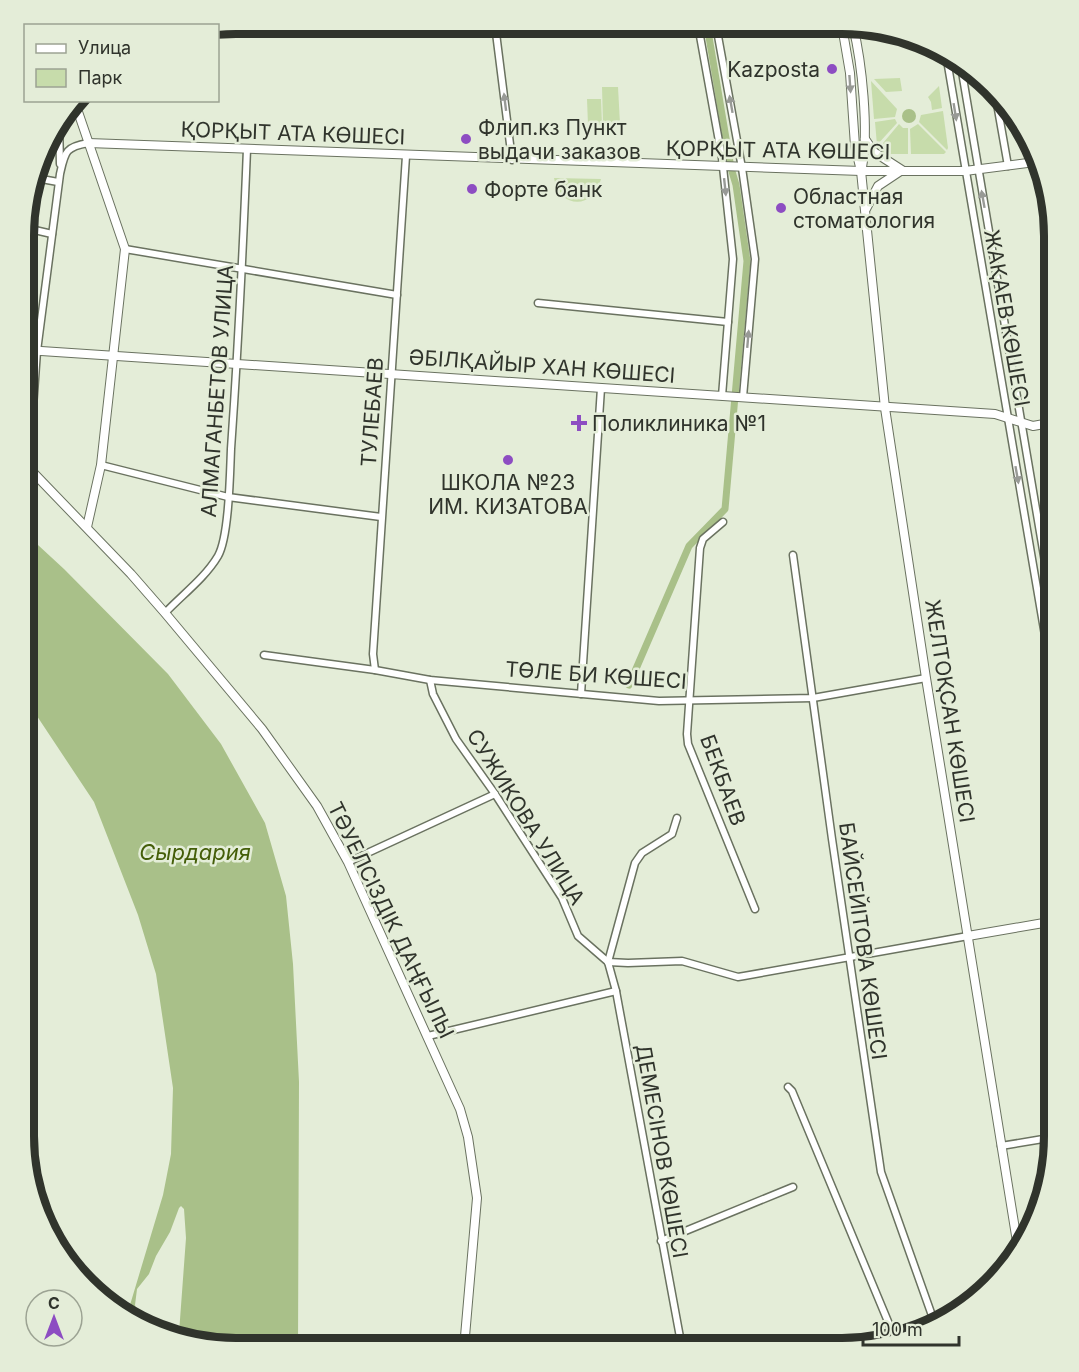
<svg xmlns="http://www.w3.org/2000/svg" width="1079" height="1372" viewBox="0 0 1079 1372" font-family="Inter,sans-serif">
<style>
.green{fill:#c7dcab}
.water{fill:#a9c089}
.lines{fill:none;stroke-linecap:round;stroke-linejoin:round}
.canal{stroke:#a9c089;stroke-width:7}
.minor-casing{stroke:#6a7260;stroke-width:9}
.tertiary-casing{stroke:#6a7260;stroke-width:10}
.minor{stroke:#fff;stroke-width:6}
.tertiary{stroke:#fff;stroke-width:8}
.oneway{fill:#989a96}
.poi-dot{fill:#8d4dc2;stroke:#e4edd8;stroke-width:2}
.labels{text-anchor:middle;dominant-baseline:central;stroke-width:5;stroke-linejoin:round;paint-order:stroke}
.poi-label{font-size:21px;fill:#30342c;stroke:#e4edd8;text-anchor:start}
.street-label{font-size:21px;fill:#30342c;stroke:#e4edd8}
.water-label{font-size:22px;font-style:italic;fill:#445e09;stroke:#e4edd8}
.rim{fill:none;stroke:#30342c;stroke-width:8}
</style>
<rect width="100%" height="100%" fill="#e4edd8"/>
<g class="green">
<polygon points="900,78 902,91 886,92 874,79"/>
<polygon points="871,81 897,109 895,117 874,119"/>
<polygon points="939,86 942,108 932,110 931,102 928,97"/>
<polygon points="618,87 620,124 603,124 602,87"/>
<polygon points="587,99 601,99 602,125 588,125"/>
<polygon points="943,111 948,148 947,150 919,122 921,115"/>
<polygon points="895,119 897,123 877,145 875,122"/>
<polygon points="899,124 903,128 908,128 908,154 885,154 878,149"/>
<polygon points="918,124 946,152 944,154 911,154 910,129"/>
<path d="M 554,178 L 601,179 C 594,210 559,209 554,178 Z"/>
</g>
<g class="water">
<circle cx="909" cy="116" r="7"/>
<polygon points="25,533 64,569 168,674 221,744 265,823 286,896 293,964 299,1082 298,1348 222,1348 179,1333 186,1238 184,1209 181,1206 179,1208 170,1232 156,1256 149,1274 137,1289 135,1305 139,1319 127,1315 163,1195 171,1154 173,1088 156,974 138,915 94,802 25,698"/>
</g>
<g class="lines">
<polyline class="canal" points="629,685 689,546 725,509 747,261 736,185 731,168 707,25"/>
<defs>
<g id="minor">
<polyline points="495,25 512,160"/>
<polyline points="698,25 722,158 733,259 722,396"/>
<polyline points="716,25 742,168 755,259 743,397"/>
<polyline points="946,54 1055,694"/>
<polyline points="960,60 1055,621"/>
<polyline points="996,98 1008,166"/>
<polyline points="59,123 60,164"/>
<polyline points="36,178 58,182"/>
<polyline points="26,228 52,234"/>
<polyline points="125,249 397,295"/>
<polyline points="538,303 728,322"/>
<path d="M 25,450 L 31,435 L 37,351 L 60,174 C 65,152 65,147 88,143"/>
<polyline points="101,465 228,497 381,517"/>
<polyline points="723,522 703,539 700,548 687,734 688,744 755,909"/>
<polyline points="793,555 832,839 881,1172 935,1324"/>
<path d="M 165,613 C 182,595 205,578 218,556 C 229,537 230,473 231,449 C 238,349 243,249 247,149"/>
<polyline points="264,655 375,670 430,680 659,701 813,698 926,678"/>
<polyline points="375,670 373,654 406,156"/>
<polyline points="430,680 433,694 456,739 495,794 562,898 578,936 608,962"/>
<polyline points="581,694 601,388"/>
<polyline points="348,862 495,794"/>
<polyline points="608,962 616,991 682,1348"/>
<polyline points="608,962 628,963 682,961 738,977 744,976 968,936"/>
<polyline points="608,962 635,863 642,853 672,834 677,818"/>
<polyline points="428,1036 616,991"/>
<polyline points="788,1087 792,1091 894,1336"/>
<polyline points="1001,1146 1055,1137"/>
<polyline points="661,1241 793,1187"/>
</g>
<g id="tertiary">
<polyline points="842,26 850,73 855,146 861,171 885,408 926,678 1019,1254"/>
<path d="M 853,26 C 862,63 869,130 862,167"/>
<polyline points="75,103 125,249 101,465 87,527"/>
<polyline points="865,139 874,152 902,170 878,186 866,209"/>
<polyline points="88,143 861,171 965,171 1035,162"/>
<polyline points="26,350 995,414 1033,426 1055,422"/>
<polyline points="25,464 131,574 165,613 262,729 317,806 348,862 460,1109 468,1137 477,1198 464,1348"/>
<polyline points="1049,659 1055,658"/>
<polyline points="968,936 1055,921"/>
</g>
</defs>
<use href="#minor" class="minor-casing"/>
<use href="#tertiary" class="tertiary-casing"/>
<use href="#minor" class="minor"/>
<use href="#tertiary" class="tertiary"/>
</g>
<defs><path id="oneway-solid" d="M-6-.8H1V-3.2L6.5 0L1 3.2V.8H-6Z" transform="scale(1.5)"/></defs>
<g class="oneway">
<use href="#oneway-solid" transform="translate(850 84) rotate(86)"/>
<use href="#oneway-solid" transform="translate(505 102) rotate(-97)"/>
<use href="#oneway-solid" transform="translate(731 104) rotate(-100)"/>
<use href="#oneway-solid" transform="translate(955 112) rotate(81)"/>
<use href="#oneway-solid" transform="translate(725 187) rotate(84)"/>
<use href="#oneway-solid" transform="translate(983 199) rotate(-100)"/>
<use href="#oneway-solid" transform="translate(748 339) rotate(-85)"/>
<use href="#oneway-solid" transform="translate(1017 475) rotate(80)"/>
</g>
<g class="poi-dot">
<circle cx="832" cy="69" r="6"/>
<circle cx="466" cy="139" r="6"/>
<circle cx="472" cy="189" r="6"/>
<circle cx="781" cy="208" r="6"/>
<path d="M576 414h6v6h6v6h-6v6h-6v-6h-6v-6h6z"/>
<circle cx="508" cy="460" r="6"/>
</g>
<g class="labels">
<g class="poi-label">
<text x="820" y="69" text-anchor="end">Kazposta</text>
<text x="478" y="127">Флип.кз Пункт<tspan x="478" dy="24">выдачи заказов</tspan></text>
<text x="484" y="189">Форте банк</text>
<text x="793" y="196">Областная<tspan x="793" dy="24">стоматология</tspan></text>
<text x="592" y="423">Поликлиника №1</text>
<text x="508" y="482" text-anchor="middle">ШКОЛА №23<tspan x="508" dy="24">ИМ. КИЗАТОВА</tspan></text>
</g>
<g class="street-label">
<text transform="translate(293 133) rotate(2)">ҚОРҚЫТ АТА КӨШЕСІ</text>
<text transform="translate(778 150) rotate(1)">ҚОРҚЫТ АТА КӨШЕСІ</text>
<text transform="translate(1007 318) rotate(80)">ЖАҚАЕВ КӨШЕСІ</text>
<text transform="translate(542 366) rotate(4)">ӘБІЛҚАЙЫР ХАН КӨШЕСІ</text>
<text transform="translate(217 391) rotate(-86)">АЛМАГАНБЕТОВ УЛИЦА</text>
<text transform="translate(372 412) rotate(-86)">ТУЛЕБАЕВ</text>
<text transform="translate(596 675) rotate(4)">ТӨЛЕ БИ КӨШЕСІ</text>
<text transform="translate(950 711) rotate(81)">ЖЕЛТОҚСАН КӨШЕСІ</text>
<text transform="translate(723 780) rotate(70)">БЕКБАЕВ</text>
<text transform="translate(526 817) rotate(58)">СУЖИКОВА УЛИЦА</text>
<text transform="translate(391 920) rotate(64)">ТӘУЕЛСІЗДІК ДАҢҒЫЛЫ</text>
<text transform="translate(863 941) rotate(82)">БАЙСЕЙІТОВА КӨШЕСІ</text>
<text transform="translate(662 1151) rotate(80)">ДЕМЕСІНОВ КӨШЕСІ</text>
</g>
<g class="water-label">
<text x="195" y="852">Сырдария</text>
</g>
</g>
<path d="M0 0H1079V1372H0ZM236 34H842A202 202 0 0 1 1044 236V1136A202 202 0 0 1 842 1338H236A202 202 0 0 1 34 1136V236A202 202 0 0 1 236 34Z" fill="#e4edd8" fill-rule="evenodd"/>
<path class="rim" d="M236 34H842A202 202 0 0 1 1044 236V1136A202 202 0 0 1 842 1338H236A202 202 0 0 1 34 1136V236A202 202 0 0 1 236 34Z"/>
<rect x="24" y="24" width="195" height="78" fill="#e4edd8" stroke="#9ca393" stroke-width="1.5"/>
<rect x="36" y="44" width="30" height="9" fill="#ffffff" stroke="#9ca393" stroke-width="1.5"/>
<text x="78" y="54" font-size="18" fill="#30342c">Улица</text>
<rect x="36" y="69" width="30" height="18" fill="#c7dcab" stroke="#9ca393" stroke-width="1.5"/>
<text x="78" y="84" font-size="18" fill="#30342c">Парк</text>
<g transform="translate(54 1318)"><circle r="28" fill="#e4edd8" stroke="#9ca393" stroke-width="1.5"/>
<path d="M0-4.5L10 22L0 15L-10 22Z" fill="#8d4dc2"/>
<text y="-9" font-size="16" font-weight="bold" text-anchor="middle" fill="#30342c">С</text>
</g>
<path d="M863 1336v9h96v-9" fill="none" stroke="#30342c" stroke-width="3"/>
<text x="872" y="1336" font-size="18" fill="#30342c" stroke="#e4edd8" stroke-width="4.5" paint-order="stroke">100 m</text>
</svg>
